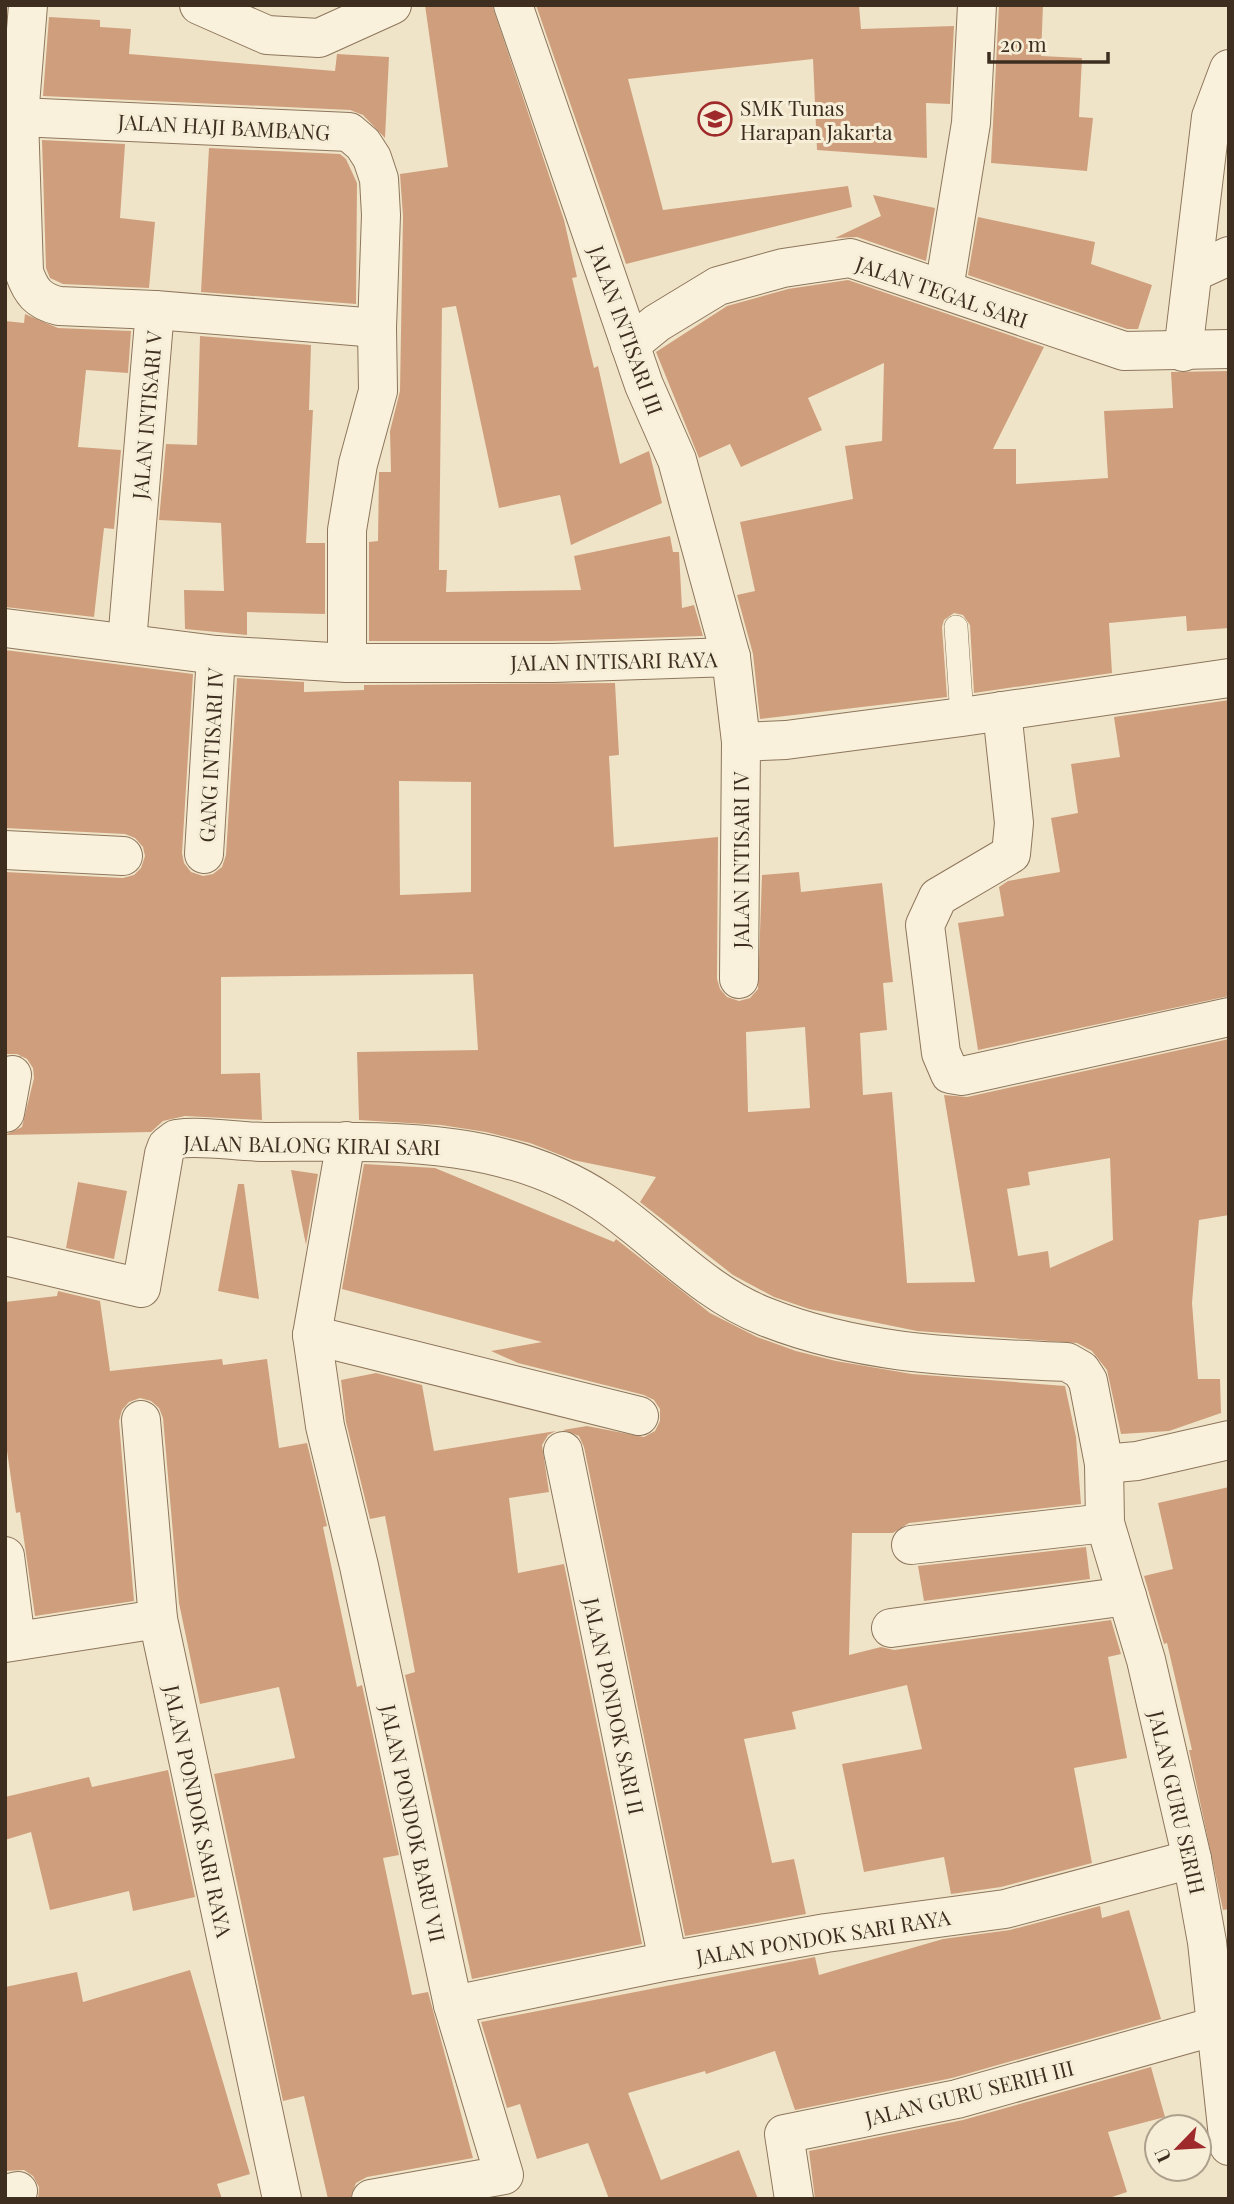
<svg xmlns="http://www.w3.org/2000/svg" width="1234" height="2204" viewBox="0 0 1234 2204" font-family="'Playfair Display',serif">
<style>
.building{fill:#cf9f7d;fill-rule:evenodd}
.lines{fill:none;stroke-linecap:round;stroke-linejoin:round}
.lane-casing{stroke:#8d765c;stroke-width:24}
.street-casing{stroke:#8d765c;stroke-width:40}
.lane{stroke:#faf1dc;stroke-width:23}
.street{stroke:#faf1dc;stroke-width:38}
.labels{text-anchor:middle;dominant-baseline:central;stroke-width:6;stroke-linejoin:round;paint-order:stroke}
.poi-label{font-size:21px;fill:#3d2e20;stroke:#f7eed8;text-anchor:start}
.street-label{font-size:21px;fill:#3d2e20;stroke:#f7eed8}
</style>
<rect width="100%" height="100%" fill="#f0e4c8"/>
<g class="building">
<polygon points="425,5 492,5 564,220 577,277 572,278 594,368 598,366 620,464 649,451 662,503 571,545 560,495 499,508 456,306 442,308 439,570 447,570 446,592 581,590 574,556 670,536 673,552 679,552 682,608 694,605 703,636 553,641 369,641 369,542 378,541 379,472 391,472 390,431 400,391 403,216 400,174 448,167"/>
<polygon points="536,5 859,5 861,29 954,26 950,104 926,103 927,158 817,150 813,59 628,79 663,210 848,186 852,207 626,264"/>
<polygon points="999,5 1043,5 1041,56 1082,58 1079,117 1093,118 1087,171 991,163"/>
<polygon points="49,17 100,20 100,27 131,29 129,54 335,71 337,54 389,57 385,138 363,115 350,110 43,96"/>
<polygon points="42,140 125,144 120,218 155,222 149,288 63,284 50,278 46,268"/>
<polygon points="209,148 340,154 346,159 357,183 356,304 201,292"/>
<polygon points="873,195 935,208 926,261 857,237 835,238 881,216"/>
<polygon points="978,217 1095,242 1091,264 1152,285 1138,329 1127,329 968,275"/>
<polygon points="848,280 1044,347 993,449 1016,449 1016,484 1108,478 1104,411 1173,408 1171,372 1229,371 1229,628 1187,631 1186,616 1109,623 1112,673 974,693 970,625 963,615 954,613 944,620 942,627 947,697 760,719 753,654 737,595 755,591 740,522 853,499 845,446 882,441 884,363 808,398 822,430 741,467 730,444 699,458 656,352 727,306 788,289"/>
<polygon points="25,314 58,328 131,331 128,373 86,370 78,447 121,450 115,518 114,529 104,528 94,617 5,607 5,321 24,323"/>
<polygon points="200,336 311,345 309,410 313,410 306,543 325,543 325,614 247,612 247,635 185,629 184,590 224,591 221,523 159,520 166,444 197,445"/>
<path d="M 5,650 L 193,674 L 182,853 L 184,863 L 191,872 L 203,876 L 213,874 L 222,867 L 226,855 L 237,678 L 304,682 L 304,692 L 364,690 L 364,685 L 615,683 L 619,755 L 609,756 L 614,847 L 718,837 L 717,979 L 720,989 L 727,997 L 739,1001 L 750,998 L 758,989 L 762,875 L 799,872 L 801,892 L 882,883 L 893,982 L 883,983 L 887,1030 L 860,1033 L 863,1095 L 892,1092 L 907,1283 L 975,1282 L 944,1095 L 967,1097 L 1229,1039 L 1229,1215 L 1199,1220 L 1192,1303 L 1198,1379 L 1220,1379 L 1221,1413 L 1169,1431 L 1121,1434 L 1107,1370 L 1092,1351 L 1077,1343 L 917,1331 L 809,1309 L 774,1297 L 733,1275 L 640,1202 L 656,1177 L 573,1160 L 530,1143 L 486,1132 L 441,1125 L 359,1120 L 357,1052 L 478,1050 L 473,974 L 221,977 L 221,1074 L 260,1073 L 262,1120 L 185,1116 L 163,1121 L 151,1132 L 5,1135 L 22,1127 L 34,1078 L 33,1068 L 27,1059 L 17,1054 L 5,1054 L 5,872 L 123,878 L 134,875 L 141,868 L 145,856 L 143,847 L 135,838 L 125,834 L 5,828 ZM 399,781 L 471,782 L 471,892 L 400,895 ZM 805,1027 L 810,1108 L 748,1112 L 746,1032 ZM 1110,1158 L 1113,1240 L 1050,1268 L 1048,1251 L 1018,1256 L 1007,1189 L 1030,1185 L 1028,1172 Z"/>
<polygon points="1229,700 1229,996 978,1050 958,923 1004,916 999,887 1008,881 1060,872 1051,818 1078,813 1071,764 1120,757 1114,717"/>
<polygon points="364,1164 435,1168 614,1242 616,1239 710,1313 757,1337 796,1351 836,1361 912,1374 1065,1386 1076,1437 1081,1504 909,1523 893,1533 852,1533 849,1655 881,1647 894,1650 1111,1620 1121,1654 1108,1657 1127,1758 1074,1768 1092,1863 1001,1887 951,1894 944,1857 864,1872 842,1764 922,1749 907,1685 792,1712 796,1729 744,1739 772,1863 794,1859 806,1914 685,1936 584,1447 579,1436 563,1430 587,1426 644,1437 655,1431 660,1421 660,1409 654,1400 644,1395 518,1363 491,1351 542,1342 342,1289"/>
<polygon points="291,1170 318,1174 306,1245"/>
<polygon points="78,1182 127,1191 114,1259 66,1248"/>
<polygon points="238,1184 244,1184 259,1299 218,1291"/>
<polygon points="58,1291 100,1301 110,1371 222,1359 223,1365 267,1359 279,1448 307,1443 327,1526 323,1527 357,1687 362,1685 399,1855 383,1858 412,1995 428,1992 473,2158 367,2177 356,2183 350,2199 328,2199 304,2096 283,2101 214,1774 295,1758 279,1687 200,1704 179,1603 163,1418 159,1408 151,1401 140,1398 129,1402 122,1410 119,1421 134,1601 35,1616 20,1512 16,1513 5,1437 5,1302 57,1296"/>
<polygon points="376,1373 422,1385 434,1451 556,1431 548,1435 542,1445 549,1492 509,1498 518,1573 564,1564 642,1944 472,1979 405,1675 415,1672 385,1516 370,1519 346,1422 341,1380"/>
<polygon points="1229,1487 1229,1909 1223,1910 1189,1750 1192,1750 1167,1643 1164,1644 1144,1576 1173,1569 1158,1503"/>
<polygon points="1086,1547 1090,1579 924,1601 918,1566"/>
<polygon points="168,1770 195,1897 133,1911 129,1891 50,1910 31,1832 5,1840 5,1797 89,1777 92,1787"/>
<polygon points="1100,1906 1102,1918 1129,1910 1161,2019 952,2078 795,2110 775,2051 706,2074 705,2071 628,2093 661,2180 739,2150 758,2199 609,2199 588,2143 537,2159 520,2104 507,2108 481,2022 815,1957 819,1975 943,1939 1010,1930"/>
<polygon points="190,1970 250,2174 217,2184 222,2199 38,2199 39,2187 33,2176 24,2170 5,2171 5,1987 77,1972 83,2002"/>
<polygon points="1151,2067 1165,2117 1108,2132 1127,2192 1106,2199 815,2199 809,2151 963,2120"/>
</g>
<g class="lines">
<defs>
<polyline id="lane" points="956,627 962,717"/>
<g id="street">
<path d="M 28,5 L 19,117 L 24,272 C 31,292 38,301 59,306 L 155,310 L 127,642"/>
<polyline points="199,5 267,35 319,38 392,5"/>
<polyline points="513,5 644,385 677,460 731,657"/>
<polyline points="19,117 349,132 363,144 372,158 379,179 381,215 377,328 378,391 358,464 347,530 347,663"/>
<polyline points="1194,272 1229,256"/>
<polyline points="944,289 971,123 977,5"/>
<polyline points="155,310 377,328"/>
<polyline points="630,345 657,323 718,286 783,268 850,258 1124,351 1229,349"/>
<polyline points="1183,352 1211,117 1229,69"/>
<polyline points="5,628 216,655 347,663 553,663 731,657 741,742 786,740 962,717 1229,678"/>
<polyline points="1002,711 1014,823 1011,854 938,897 925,925 941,1053 950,1074 962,1076 1229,1017"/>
<polyline points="5,850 123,856"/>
<polyline points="204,854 216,655"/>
<polyline points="739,979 741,742"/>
<polyline points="5,1113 12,1075"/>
<polyline points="346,1141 312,1335 325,1426 359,1566 453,2005 504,2175 371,2199"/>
<path d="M 5,1256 L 141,1288 L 164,1154 L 167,1146 L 176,1139 C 204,1135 237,1142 266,1142 C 381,1142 502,1134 603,1202 C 659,1240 702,1292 766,1317 C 864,1356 964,1357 1067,1362 L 1081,1370 L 1088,1381 L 1104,1464 L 1105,1523 L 1146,1660 L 1192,1859 L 1207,1942 L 1229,2146"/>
<polyline points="312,1335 639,1416"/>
<polyline points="141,1420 158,1619 282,2199"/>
<polyline points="563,1451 668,1961"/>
<polyline points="1104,1464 1137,1461 1229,1440"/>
<polyline points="911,1545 1105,1523"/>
<polyline points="5,1556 16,1641"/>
<polyline points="891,1628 1127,1596"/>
<polyline points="5,1643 158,1619"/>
<polyline points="453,2005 668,1961 826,1933 1005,1909 1192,1859"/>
<polyline points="5,2194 18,2191"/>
<polyline points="794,2199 784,2134 957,2099 1216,2026"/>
</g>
</defs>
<use href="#lane" class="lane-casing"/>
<use href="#street" class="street-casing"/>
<use href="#lane" class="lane"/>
<use href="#street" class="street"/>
</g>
<defs>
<symbol id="school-ring" viewBox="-11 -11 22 22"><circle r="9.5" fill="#f7eed8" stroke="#9e2a2b" stroke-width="1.5"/><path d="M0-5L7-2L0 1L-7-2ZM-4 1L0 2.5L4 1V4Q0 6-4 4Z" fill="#9e2a2b"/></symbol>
</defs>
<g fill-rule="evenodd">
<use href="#school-ring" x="696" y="100" width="38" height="38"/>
</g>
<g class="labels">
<g class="poi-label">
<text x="740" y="107">SMK Tunas<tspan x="740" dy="24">Harapan Jakarta</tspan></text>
</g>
<g class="street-label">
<text transform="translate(224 126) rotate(3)">JALAN HAJI BAMBANG</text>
<text transform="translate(942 291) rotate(19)">JALAN TEGAL SARI</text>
<text transform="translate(627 330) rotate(70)">JALAN INTISARI III</text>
<text transform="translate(146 415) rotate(-85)">JALAN INTISARI V</text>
<text transform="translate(614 660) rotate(-1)">JALAN INTISARI RAYA</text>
<text transform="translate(210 755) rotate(-87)">GANG INTISARI IV</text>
<text transform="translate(740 860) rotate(-90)">JALAN INTISARI IV</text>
<text transform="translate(312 1144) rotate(1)">JALAN BALONG KIRAI SARI</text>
<text transform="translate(615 1706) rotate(78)">JALAN PONDOK SARI II</text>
<text transform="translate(1178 1802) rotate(77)">JALAN GURU SERIH</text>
<text transform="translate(199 1811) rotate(78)">JALAN PONDOK SARI RAYA</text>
<text transform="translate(414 1823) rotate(78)">JALAN PONDOK BARU VII</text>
<text transform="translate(823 1936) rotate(-9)">JALAN PONDOK SARI RAYA</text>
<text transform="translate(969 2092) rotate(-14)">JALAN GURU SERIH III</text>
</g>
</g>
<rect width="1234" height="2204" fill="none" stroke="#3d2e20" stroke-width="14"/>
<g transform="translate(1178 2148) rotate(245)"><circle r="33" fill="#f7eed8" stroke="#ada18e" stroke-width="2"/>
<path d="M0-5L12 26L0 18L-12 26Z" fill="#9e2a2b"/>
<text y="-10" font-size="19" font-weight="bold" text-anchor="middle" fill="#3d2e20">U</text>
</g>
<path d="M989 52v10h119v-10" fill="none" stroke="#3d2e20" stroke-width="3.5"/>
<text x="1000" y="52" font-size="21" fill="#3d2e20" stroke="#f7eed8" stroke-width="5" paint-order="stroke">20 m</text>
</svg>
